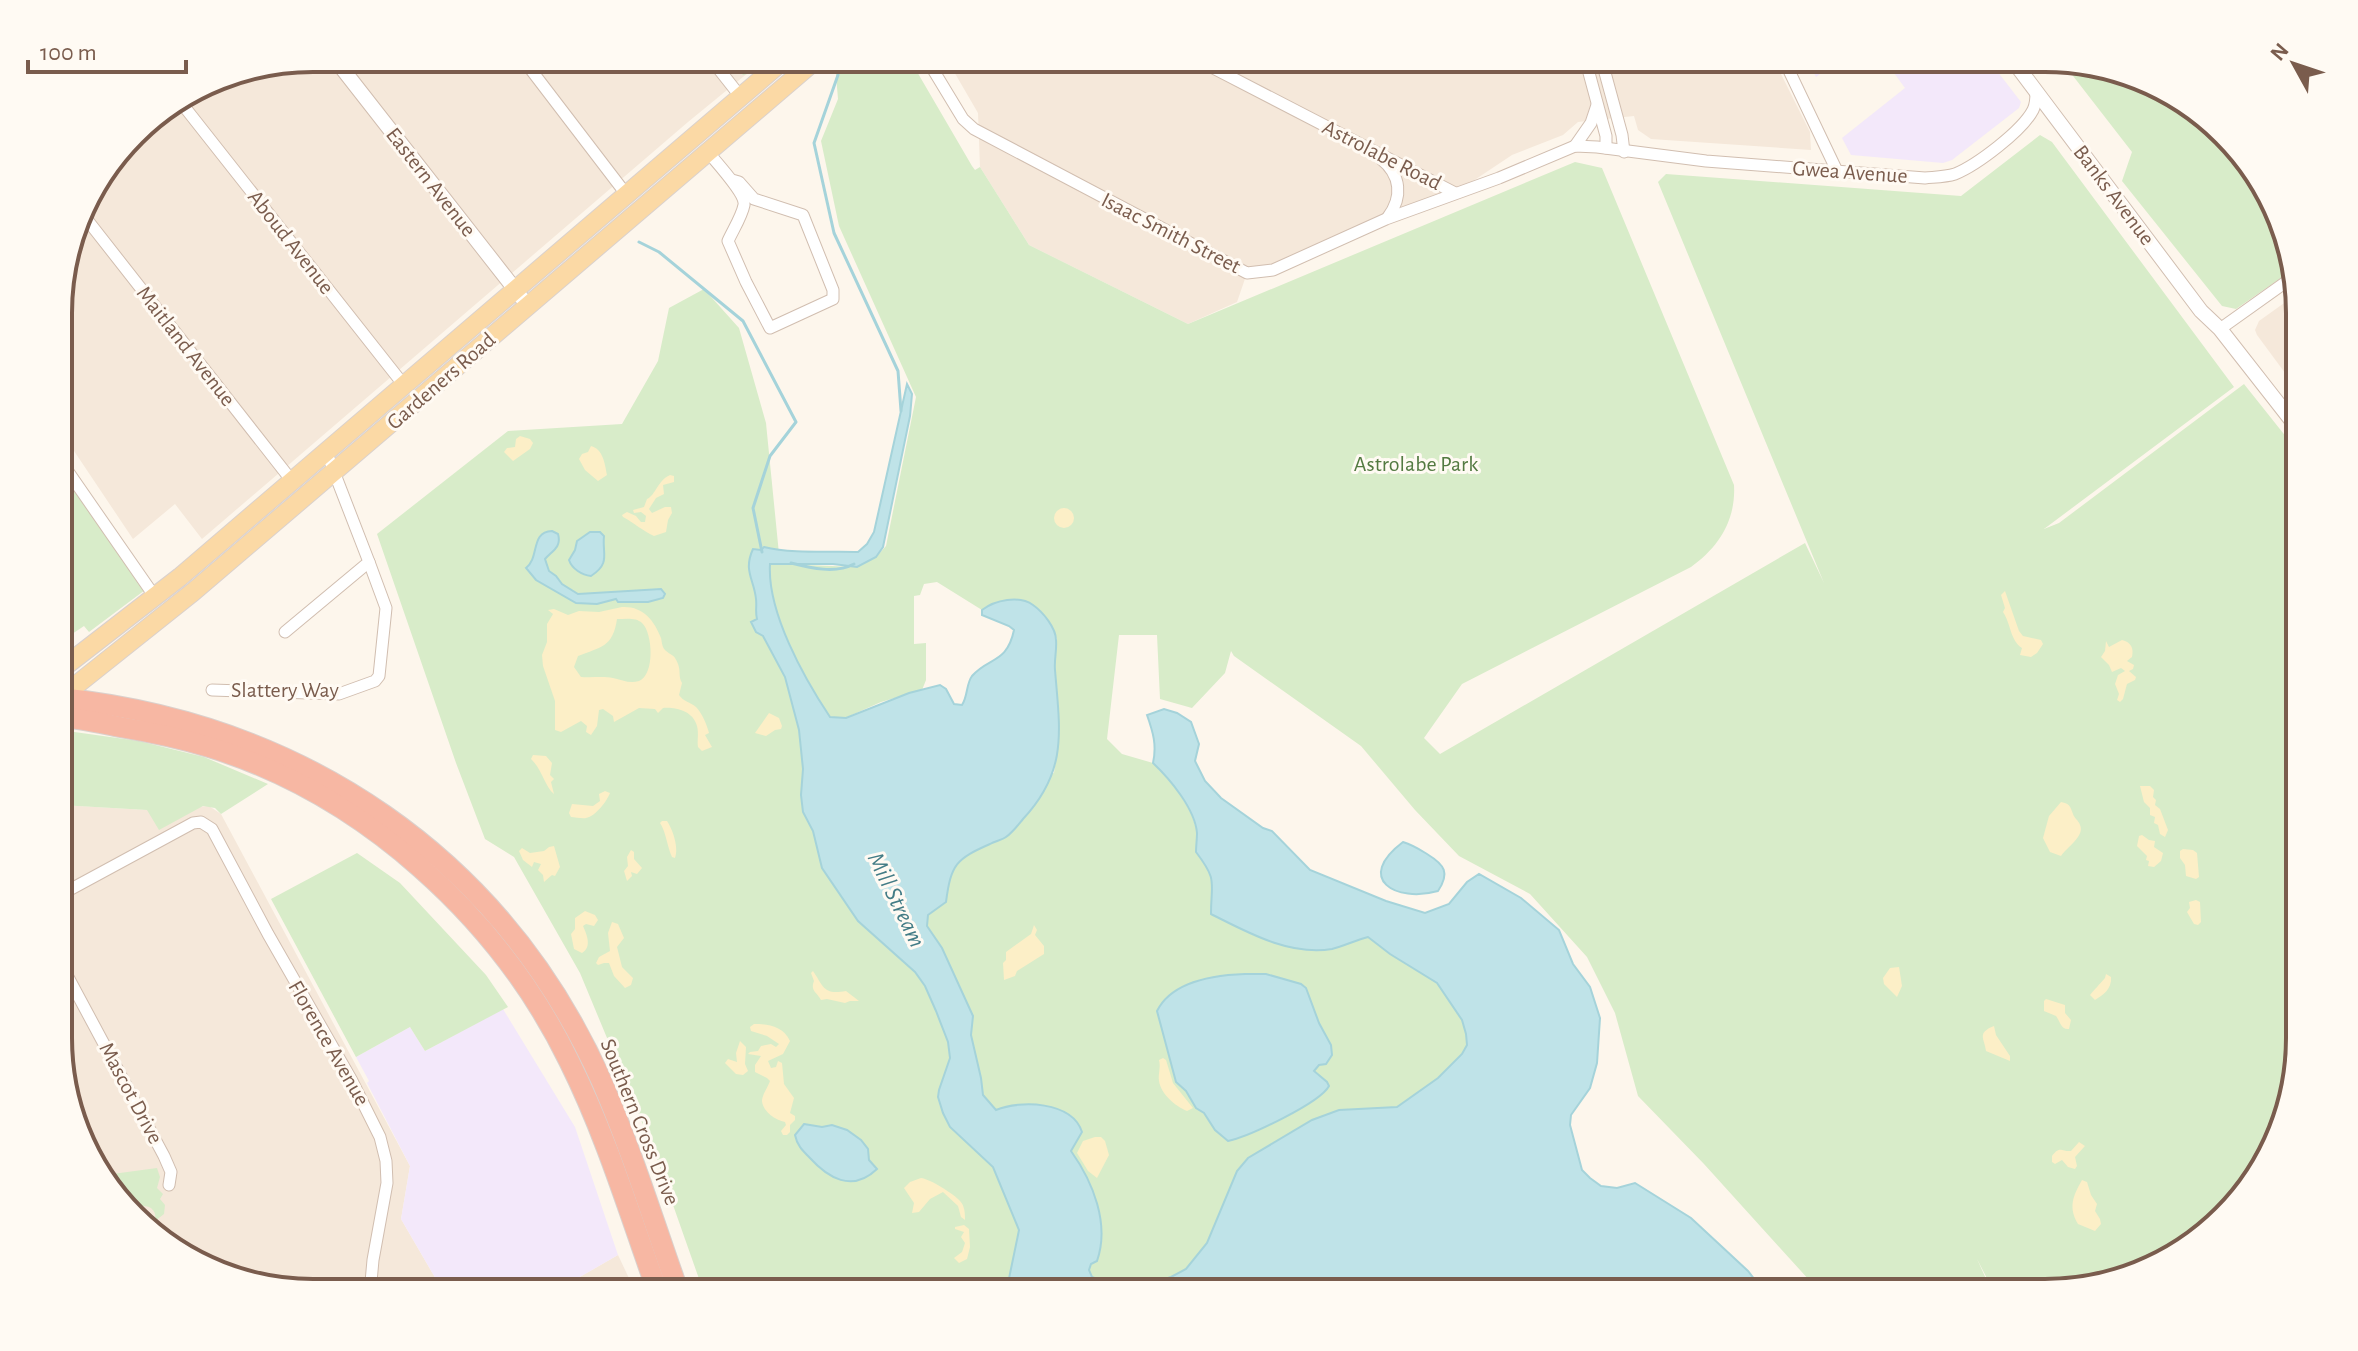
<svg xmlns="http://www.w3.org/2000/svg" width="2358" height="1351" viewBox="0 0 2358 1351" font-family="'Alegreya Sans',sans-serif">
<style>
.residential{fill:#f5e8da}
.education{fill:#f3e8fa}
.green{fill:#d8ecc9;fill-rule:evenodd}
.sand{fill:#fcefc7;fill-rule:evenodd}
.water{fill:#bfe3e8;stroke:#a5d3da;stroke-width:2}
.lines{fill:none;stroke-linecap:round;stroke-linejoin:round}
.stream{stroke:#a5d3da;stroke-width:3}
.minor-casing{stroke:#d1beb0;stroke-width:13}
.tertiary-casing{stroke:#d1beb0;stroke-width:16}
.primary-casing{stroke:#dad1cd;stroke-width:20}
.motorway-casing{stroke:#dad1cd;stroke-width:22}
.minor{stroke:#fff;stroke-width:11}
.tertiary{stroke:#fff;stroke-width:14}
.primary{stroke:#fbd9a5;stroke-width:18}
.motorway{stroke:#f7b7a3;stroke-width:20}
.labels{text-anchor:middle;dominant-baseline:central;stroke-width:6;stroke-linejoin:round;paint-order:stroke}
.street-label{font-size:22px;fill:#7a5c4d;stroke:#fffaf3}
.park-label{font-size:22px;fill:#537a41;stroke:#fffaf3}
.water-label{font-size:24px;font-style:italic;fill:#437c86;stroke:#fffaf3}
.rim{fill:none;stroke:#7a5c4d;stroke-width:4}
</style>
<rect width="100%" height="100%" fill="#fdf6ec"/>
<g class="residential">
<polygon points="313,58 766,58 688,122 202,539 175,504 133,539 60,430 60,281 85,200 145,122 216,77"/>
<polygon points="946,58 1773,58 1810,132 1811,150 1651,139 1638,130 1634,116 1578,122 1563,135 1512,155 1455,193 1273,270 1247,273 1237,302 1188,324 1029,245 980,167 978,113"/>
<polygon points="2298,293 2299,296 2299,392 2257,335 2255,330 2259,321"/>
<polygon points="60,805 147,810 209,806 221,814 410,1166 401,1219 444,1293 313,1293 186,1259 101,1180 60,1070"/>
<polygon points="618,1255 636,1293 552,1293"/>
</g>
<g class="education">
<polygon points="1800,58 1840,58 1816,77 1812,69 1806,72"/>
<polygon points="1883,58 1987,58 2021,102 2019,108 1952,160 1943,163 1851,155 1842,138 1905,88"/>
<polygon points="503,1009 575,1127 618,1255 552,1293 444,1293 401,1219 410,1166 367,1083 369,1081 356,1057 410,1027 425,1051"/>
</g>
<g class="green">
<polygon points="728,58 766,58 747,74 743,75"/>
<path d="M 841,58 L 909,58 L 972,166 L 975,170 L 980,167 L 1029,245 L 1188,324 L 1575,162 L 1602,168 L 1734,485 C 1736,520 1719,547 1691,567 L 1462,684 L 1424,738 L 1440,754 L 1805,543 L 1824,583 L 1658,182 L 1666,174 L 1961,196 L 2040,135 L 2052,142 L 2234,387 L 2044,529 L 2059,523 L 2244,384 L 2299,453 L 2299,1054 L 2266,1165 L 2186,1250 L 2061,1292 L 1994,1292 L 1977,1259 L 1992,1292 L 1812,1293 L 1810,1281 L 1704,1164 L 1638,1096 L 1615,1013 L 1587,957 L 1530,894 L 1459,856 L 1415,810 L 1361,746 L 1234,656 L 1231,651 L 1225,673 L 1192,708 L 1160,699 L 1157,635 L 1119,635 L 1107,739 L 1122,754 L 1153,763 L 1170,778 L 1191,813 L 1197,831 L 1196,852 C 1205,864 1213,874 1212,890 L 1366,924 L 1435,967 L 1490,1049 L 1163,1293 L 704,1293 L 654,1151 L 580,973 L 514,857 L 485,839 L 456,763 L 377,534 L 508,431 L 622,424 L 658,361 L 669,308 L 704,289 L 739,328 L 766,423 L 780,564 L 857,567 L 876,557 L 886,546 L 916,397 L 839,226 L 821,141 L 838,99 L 835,63 ZM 937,582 L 982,610 L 987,606 L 1038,609 L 1057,639 L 1054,657 L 1059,738 L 1054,773 L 836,809 L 825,711 L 830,718 L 845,718 L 881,702 L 922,690 L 926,680 L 926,643 L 914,644 L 914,596 L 920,595 L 924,584 Z"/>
<polygon points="2063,63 2172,92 2257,172 2291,271 2236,309 2222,306 2122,181 2132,152"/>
<polygon points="60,471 145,590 89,632 84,626 60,642"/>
<polygon points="60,730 139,741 204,757 268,784 221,814 215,808 203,806 159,830 147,810 60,805"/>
<polygon points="357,853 400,883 486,975 508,1007 425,1051 410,1027 356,1057 271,899"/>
<path d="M 157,1168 L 160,1177 L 157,1188 L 163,1194 L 160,1199 L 165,1205 L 164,1214 L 155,1221 C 157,1212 152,1206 143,1206 L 135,1211 L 101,1179 L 105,1175 Z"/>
</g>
<g class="sand">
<polygon points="520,436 530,439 533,443 530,449 513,461 504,452 507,448 515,447 516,439"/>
<path d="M 591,446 C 603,449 605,464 607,475 L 598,481 L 585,470 L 579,459 L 582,454 L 588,452 Z"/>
<path d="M 670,475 L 674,476 L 674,482 L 663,485 L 664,494 L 656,498 L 649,509 L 652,513 L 665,507 L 671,507 L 672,513 L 668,520 L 666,532 L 654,536 C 643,531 634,523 623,517 L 622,515 L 627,512 L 636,516 L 641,522 L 645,522 L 646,516 L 641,512 L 634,513 L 633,510 L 644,507 L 647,499 C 656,495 657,481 670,475 Z"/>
<circle cx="1064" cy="518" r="10"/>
<path d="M 2005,591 L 2019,631 L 2023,636 L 2041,640 L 2043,644 L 2037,653 L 2031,657 L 2020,655 L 2022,648 C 2010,640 2011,624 2003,612 L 2005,608 L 2001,595 Z"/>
<path d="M 622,607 C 643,606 654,620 661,638 C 662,642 662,647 665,650 C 671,656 674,653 678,664 C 681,672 678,676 682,683 L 679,695 C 684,702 690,702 696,707 C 702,713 707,725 709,733 L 705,735 L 712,747 L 702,751 L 698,747 C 697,741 699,733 697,726 C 693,711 676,707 663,708 L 658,713 L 655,709 L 639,708 L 614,722 L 613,716 L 603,709 L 599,710 L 597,726 L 591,735 L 586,732 L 587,726 L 581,721 L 561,732 L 555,730 L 555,701 L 543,666 L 542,655 L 547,642 L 547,624 L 553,614 L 548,610 L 554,609 L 568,615 L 579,611 L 599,612 ZM 617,619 C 625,619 636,617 642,623 C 653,633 655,675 639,681 C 630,684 622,680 613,678 C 603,676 592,678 581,677 L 574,667 L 578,656 C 601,647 613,647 617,619 Z"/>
<path d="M 2122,640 C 2131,642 2134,648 2132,657 L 2127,661 L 2134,665 L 2133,669 L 2129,671 L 2136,677 L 2135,680 L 2127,684 L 2123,699 L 2120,702 L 2117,700 L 2119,694 L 2115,684 L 2118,675 L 2125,671 L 2121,668 L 2112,672 L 2109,665 L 2101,657 L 2105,651 L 2106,641 L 2109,647 Z"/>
<polygon points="769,713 779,718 782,726 781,729 775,730 766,736 755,733"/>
<path d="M 533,755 L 546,756 L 552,763 L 550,775 L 554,779 L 551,782 L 554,794 C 545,787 542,769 531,759 Z"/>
<polygon points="2140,786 2150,786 2154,790 2153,797 2156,800 2155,805 2160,809 2168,830 2165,837 2160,834 2158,825 2154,823 2155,817 2150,815 2150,808 2144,802"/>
<path d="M 605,791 L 610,793 C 607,801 596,816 586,818 C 583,819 575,817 571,817 L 569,813 L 572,804 L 593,806 L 600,801 L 599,794 Z"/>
<path d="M 2061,802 C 2070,804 2070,806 2073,814 C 2074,818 2079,821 2080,825 C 2085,836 2067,847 2061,856 L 2050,852 L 2043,838 L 2049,816 Z"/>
<path d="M 662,821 L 667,821 C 673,830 679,848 675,858 L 672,857 C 667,846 666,832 660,823 Z"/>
<polygon points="2142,835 2149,840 2155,841 2154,847 2163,853 2161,861 2154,867 2148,866 2149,861 2146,860 2147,856 2137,846 2139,836"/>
<polygon points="554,846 560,867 555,876 552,875 544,882 543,875 538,870 541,864 534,862 532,867 523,860 519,851 522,848 530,853 544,851 549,847"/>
<polygon points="2183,849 2193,850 2197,853 2199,877 2196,879 2186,876 2185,865 2180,858 2180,851"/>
<polygon points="631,850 634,852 634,859 642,868 637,874 631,872 632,876 627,881 624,871 628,866 627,857"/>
<polygon points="2196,900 2200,902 2201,922 2198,925 2194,924 2187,912 2190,908 2189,902"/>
<path d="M 585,911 L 595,915 L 598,920 L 594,926 L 586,924 L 583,926 C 587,935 592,947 582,953 L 574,949 L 571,934 L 575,929 L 575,918 Z"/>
<polygon points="612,922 618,924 624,938 617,947 622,967 633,978 631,985 625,988 614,976 609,963 604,963 598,965 596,963 599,957 610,951 608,933"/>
<polygon points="1034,925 1037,930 1035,935 1044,946 1044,954 1017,971 1015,976 1004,980 1003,963 1006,960 1006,952 1031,934"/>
<polygon points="1899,967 1902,986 1897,997 1884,984 1883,978 1890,968"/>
<path d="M 813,971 C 824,987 823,995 846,991 L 859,1001 L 850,1001 L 845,1003 L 827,999 L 821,1000 C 817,992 810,991 814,981 L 811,973 Z"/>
<path d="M 2106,974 L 2111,977 C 2112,989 2103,995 2095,1000 L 2090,995 C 2095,989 2099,985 2105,978 Z"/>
<path d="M 2046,999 L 2065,1005 L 2065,1013 L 2071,1020 L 2069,1029 C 2061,1030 2060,1021 2056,1016 L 2044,1011 L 2044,1001 Z"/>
<path d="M 754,1024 C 768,1024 783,1026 790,1041 L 783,1054 L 768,1061 L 771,1068 L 776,1067 L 778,1061 L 782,1063 L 784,1084 L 794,1098 L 790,1113 L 795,1116 L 795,1120 L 790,1125 L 790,1132 L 787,1135 L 783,1135 L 781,1131 L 786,1125 L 785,1122 C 776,1120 763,1112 762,1101 C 762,1095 768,1087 770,1081 L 767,1078 L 755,1072 L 755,1065 L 761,1056 L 748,1054 L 750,1052 L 758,1051 L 761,1046 L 771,1044 L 776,1047 L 779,1044 L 767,1036 L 751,1031 L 750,1027 Z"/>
<path d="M 1994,1026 L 1996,1035 L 2010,1056 L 2010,1061 L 1986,1051 C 1985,1039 1976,1033 1994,1026 Z"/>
<polygon points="740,1041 746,1047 745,1064 748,1071 743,1075 736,1074 725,1063 728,1059 737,1062 736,1053"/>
<path d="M 1163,1058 L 1166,1060 L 1173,1083 L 1193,1108 L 1187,1111 C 1175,1106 1161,1094 1159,1081 C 1158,1073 1161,1068 1159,1060 Z"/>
<polygon points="1095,1137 1101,1137 1105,1141 1109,1155 1097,1178 1088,1171 1077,1153 1083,1141"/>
<path d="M 2079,1142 L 2085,1146 L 2075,1157 L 2077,1166 L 2075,1169 L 2068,1167 L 2062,1160 L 2055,1164 L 2052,1162 L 2052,1156 C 2060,1145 2062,1152 2071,1151 Z"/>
<path d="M 921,1178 C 930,1179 954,1194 960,1201 C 965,1206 965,1214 965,1220 L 961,1217 L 958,1206 L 943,1192 L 930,1199 L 919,1212 L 912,1213 L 914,1203 L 904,1188 L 910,1182 Z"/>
<path d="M 2082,1180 L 2087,1182 L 2091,1195 L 2097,1204 L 2095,1211 L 2100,1219 L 2101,1224 L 2095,1231 L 2078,1224 C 2068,1207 2073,1196 2082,1180 Z"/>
<polygon points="964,1225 969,1229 970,1247 967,1259 959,1263 954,1258 962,1252 965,1243 961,1237 964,1232 955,1229 955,1227"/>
</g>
<g class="water">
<path d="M 907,384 L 912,394 L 910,416 L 883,547 L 876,557 L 857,567 L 833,564 L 770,564 C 767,612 804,678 830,717 L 846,718 L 909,693 L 940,685 L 946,689 L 954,704 L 962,705 C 968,696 966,684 972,676 C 988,657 1007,664 1014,630 L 1009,626 L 982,615 L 982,610 C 995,600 1019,595 1033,605 C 1043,612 1056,628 1056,640 C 1057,650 1054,660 1055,670 C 1060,731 1068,771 1023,819 C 1018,825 1013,832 1006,837 C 1002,840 995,841 990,844 C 956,859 951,864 946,902 L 928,915 L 927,926 L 942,948 L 973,1016 L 971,1035 L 981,1078 L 983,1095 L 996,1110 C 1020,1100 1072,1101 1082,1132 L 1071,1151 C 1093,1182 1110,1224 1097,1261 L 1091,1264 L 1089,1270 L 1092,1277 L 1112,1285 L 1127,1288 L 1141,1287 L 1171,1277 L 1186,1269 L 1207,1243 L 1237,1171 L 1248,1158 L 1312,1120 L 1339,1110 L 1397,1107 L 1438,1078 L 1462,1054 L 1467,1045 L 1466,1034 L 1462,1020 L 1437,983 L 1390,954 L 1368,937 C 1356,940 1344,946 1332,949 C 1289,956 1247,932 1211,914 C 1211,881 1218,881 1196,852 C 1196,846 1197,839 1197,833 C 1195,809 1170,779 1153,763 C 1157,745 1153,732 1147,715 L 1164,709 L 1177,713 L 1191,722 L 1199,744 L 1195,761 L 1205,781 L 1221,798 L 1263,828 L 1272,831 L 1310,870 L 1386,901 L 1425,913 L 1449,904 L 1467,882 L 1479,874 L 1521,898 L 1559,930 L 1573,964 L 1590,987 L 1600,1018 L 1597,1063 L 1590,1088 L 1571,1115 L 1570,1125 L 1582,1170 L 1590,1178 L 1601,1186 L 1617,1188 L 1635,1183 L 1691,1218 L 1748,1271 L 1765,1293 L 1006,1293 L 1019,1230 L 993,1167 L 950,1127 L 943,1113 L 938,1097 L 939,1090 L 950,1058 L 948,1042 L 936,1011 L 925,986 L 915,972 L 858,921 L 822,868 L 813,831 L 803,812 L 801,795 L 803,769 L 799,730 L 785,677 L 763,636 L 756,632 L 751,622 L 757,619 C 755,611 757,607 756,599 C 754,579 743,571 753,549 L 761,550 L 764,547 C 792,554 829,551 858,552 L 867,544 L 874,532 Z"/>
<path d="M 552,531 L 558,534 C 562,547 552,551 545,559 L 549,571 L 556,576 L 562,584 L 578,594 L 661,589 L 665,594 L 663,598 L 648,602 L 618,602 L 616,599 L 597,604 L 576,603 L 536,580 L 526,568 C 540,557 530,532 552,531 Z"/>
<path d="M 590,532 L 600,532 L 604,536 C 602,554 611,563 591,576 C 582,575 572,569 569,560 L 575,550 L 577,541 Z"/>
<path d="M 1403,842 C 1413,845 1419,849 1427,854 C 1445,865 1450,873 1438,891 C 1396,903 1354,879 1403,842 Z"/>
<path d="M 1245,974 L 1266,974 L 1301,984 L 1306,988 L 1319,1023 L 1331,1045 L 1332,1055 L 1326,1064 L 1319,1065 L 1314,1071 L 1327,1082 L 1329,1086 C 1320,1103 1248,1137 1228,1141 L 1215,1130 L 1204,1113 L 1196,1108 L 1186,1091 L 1176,1082 L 1157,1011 C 1172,981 1215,975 1245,974 Z"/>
<path d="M 804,1124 L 822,1127 L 832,1125 L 847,1130 L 861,1140 L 868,1149 L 869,1160 L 877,1169 C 852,1193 828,1178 809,1157 C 802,1150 797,1145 795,1135 Z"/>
</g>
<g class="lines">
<g class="stream">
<polyline points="838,75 814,143 834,233 898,371 901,411"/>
<polyline points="639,242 659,252 743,321 796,422 770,456 753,508 762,552"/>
<path d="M 791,563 C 811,568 835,574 854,564"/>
</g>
<defs>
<g id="minor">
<polyline points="522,58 626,194"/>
<polyline points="710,58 740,96"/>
<path d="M 926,58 L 963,119 L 974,129 L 1247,273 L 1273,270 L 1386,219 L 1499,178 L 1575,146 L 1597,147 L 1706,161 L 1925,178 C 1935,177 1945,177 1955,174 C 1977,165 2022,131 2033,110 C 2036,104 2036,99 2036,92"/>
<polyline points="1194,58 1455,193"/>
<polyline points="1585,58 1606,136 1606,148"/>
<polyline points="1601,58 1622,135 1624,152"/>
<polyline points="1783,58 1837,171"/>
<polyline points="179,100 403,384"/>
<polyline points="1575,146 1591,123 1597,105"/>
<path d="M 708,152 C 716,162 746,194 744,205 C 742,216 733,230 728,241 L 746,282 L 770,328 L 833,299 L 833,290 L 803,215 L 754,199 L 739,182 L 732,180"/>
<path d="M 1381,159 C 1401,175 1403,197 1388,217"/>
<polyline points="81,212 292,481"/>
<polyline points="2220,329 2293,277"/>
<polyline points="60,460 155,597"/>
<polyline points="285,632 369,562 326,451"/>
<polyline points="212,690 339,694 375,681 379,676 386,608 369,562"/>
<polyline points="60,895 193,823 201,822 212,829 268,934 351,1079 380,1137 386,1161 387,1183 373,1260 370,1293"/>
<polyline points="60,962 164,1156 171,1172 169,1185"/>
<polyline points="144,1220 146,1218"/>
</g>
<g id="tertiary">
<polyline points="334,58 528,306"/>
<polyline points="2011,58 2201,311 2220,329 2299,430"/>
</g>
<g id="primary">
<polyline points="60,670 180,577 786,58"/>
<polyline points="60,698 193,592 818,58"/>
</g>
<g id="motorway">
<path d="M 60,698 C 303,724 502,857 602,1082 C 632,1151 654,1223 679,1293"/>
<path d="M 60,717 C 80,718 100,723 120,727 C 150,732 179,738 209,747 C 363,794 499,917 569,1061 C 606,1135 630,1215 658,1293"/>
</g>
</defs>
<use href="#minor" class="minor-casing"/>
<use href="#tertiary" class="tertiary-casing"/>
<use href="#primary" class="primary-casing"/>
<use href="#motorway" class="motorway-casing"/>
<use href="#minor" class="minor"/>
<use href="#tertiary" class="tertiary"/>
<use href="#primary" class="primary"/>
<use href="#motorway" class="motorway"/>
</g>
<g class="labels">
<g class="street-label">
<text transform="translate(1382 155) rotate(27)">Astrolabe Road</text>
<text transform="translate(1850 172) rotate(4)">Gwea Avenue</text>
<text transform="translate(431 182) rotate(52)">Eastern Avenue</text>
<text transform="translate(2114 195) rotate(53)">Banks Avenue</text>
<text transform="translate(1171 233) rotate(27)">Isaac Smith Street</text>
<text transform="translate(291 242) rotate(52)">Aboud Avenue</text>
<text transform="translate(186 346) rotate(52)">Maitland Avenue</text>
<text transform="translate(441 381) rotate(-41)">Gardeners Road</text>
<text x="285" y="690">Slattery Way</text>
<text transform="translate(329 1043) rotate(60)">Florence Avenue</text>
<text transform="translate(131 1093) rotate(62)">Mascot Drive</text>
<text transform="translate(640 1122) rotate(68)">Southern Cross Drive</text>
</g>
<g class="park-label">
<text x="1416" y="464">Astrolabe Park</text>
</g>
<g class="water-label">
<text transform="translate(896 900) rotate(64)">Mill Stream</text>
</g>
</g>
<path d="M0 0H2358V1351H0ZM313 72H2045A241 241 0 0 1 2286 313V1038A241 241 0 0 1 2045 1279H313A241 241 0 0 1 72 1038V313A241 241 0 0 1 313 72Z" fill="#fffaf3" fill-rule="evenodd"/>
<path class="rim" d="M313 72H2045A241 241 0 0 1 2286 313V1038A241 241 0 0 1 2045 1279H313A241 241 0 0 1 72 1038V313A241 241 0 0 1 313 72Z"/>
<g transform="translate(2294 64) rotate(310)" stroke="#fffaf3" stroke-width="6" paint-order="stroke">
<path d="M0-6L14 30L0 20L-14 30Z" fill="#7a5c4d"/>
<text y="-12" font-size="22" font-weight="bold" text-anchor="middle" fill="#7a5c4d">N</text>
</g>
<path d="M28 60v12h158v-12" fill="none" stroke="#7a5c4d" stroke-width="4"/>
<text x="40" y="60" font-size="24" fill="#7a5c4d" stroke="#fffaf3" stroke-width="6" paint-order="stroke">100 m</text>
</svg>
